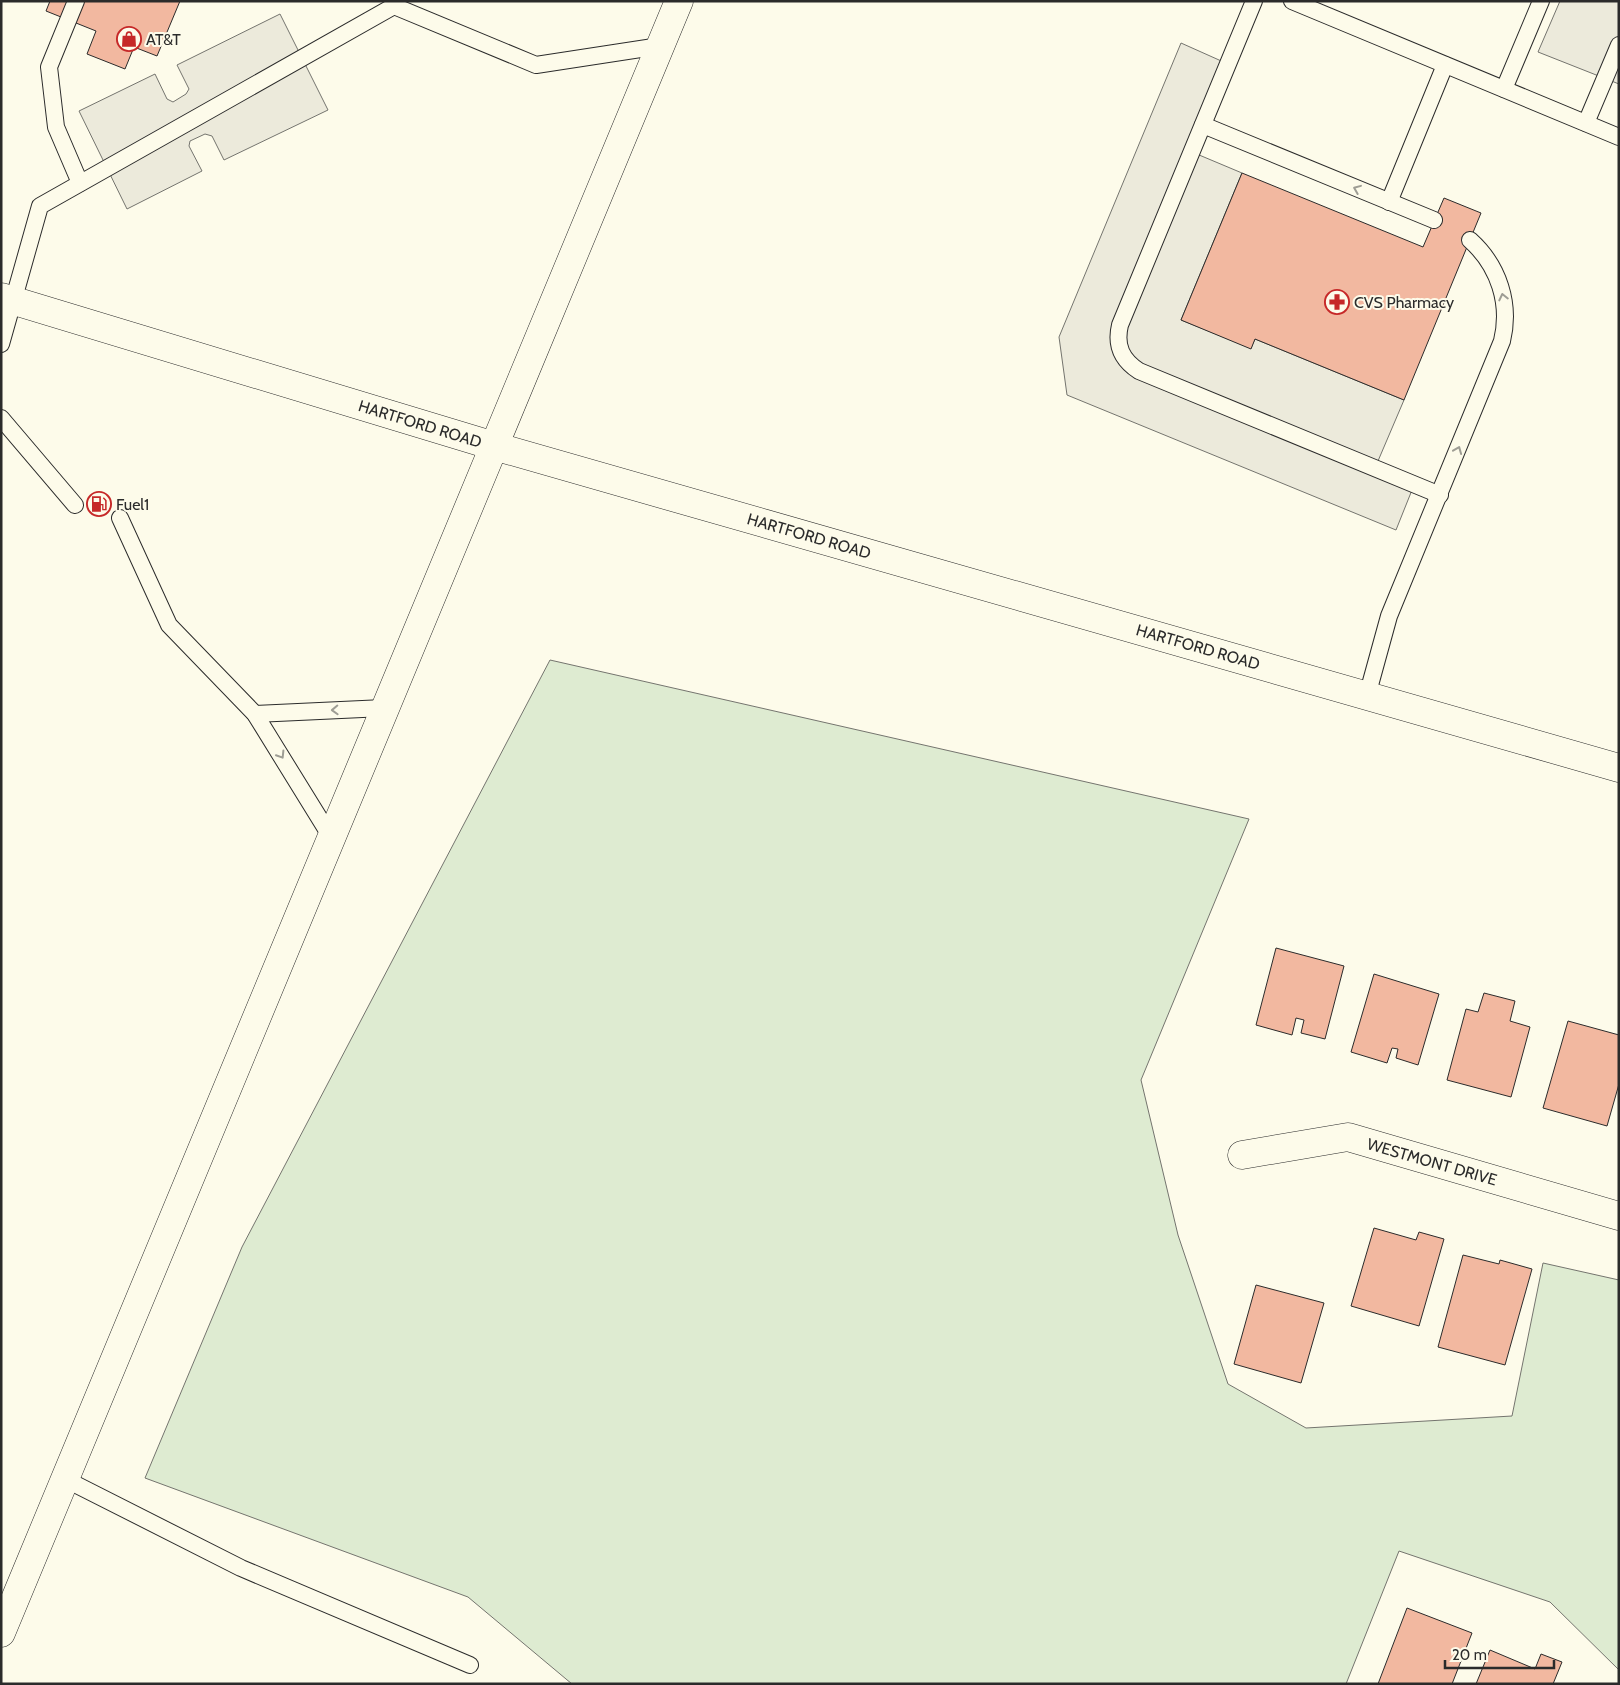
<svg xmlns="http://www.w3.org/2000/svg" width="1620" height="1685" viewBox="0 0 1620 1685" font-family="Cabin,sans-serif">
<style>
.green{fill:#deebd1;stroke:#74746e}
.parking{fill:#eceadb;stroke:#74746e}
.building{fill:#f2b8a0;stroke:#2b2b2b}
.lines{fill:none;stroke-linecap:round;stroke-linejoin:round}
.service-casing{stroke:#2b2b2b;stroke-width:18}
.minor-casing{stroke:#2b2b2b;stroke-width:29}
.tertiary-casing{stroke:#2b2b2b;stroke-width:29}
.trunk-casing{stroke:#2b2b2b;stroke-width:29}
.service{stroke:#fdfbea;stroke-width:16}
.minor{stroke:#fdfbea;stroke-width:28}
.tertiary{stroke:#fdfbea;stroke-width:28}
.trunk{stroke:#fdfbea;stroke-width:28}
.oneway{stroke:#9e9d94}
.labels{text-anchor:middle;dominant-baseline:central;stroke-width:4;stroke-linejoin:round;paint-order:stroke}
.poi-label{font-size:16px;fill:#2b2b2b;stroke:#fdfbea;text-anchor:start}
.street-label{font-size:16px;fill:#2b2b2b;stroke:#fdfbea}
</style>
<rect width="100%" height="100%" fill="#fdfbea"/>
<polygon class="green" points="550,660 1249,819 1141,1080 1178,1235 1228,1384 1306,1428 1512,1416 1543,1263 1619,1280 1619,1670 1550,1602 1399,1551 1346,1684 572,1684 468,1597 145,1478 242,1247"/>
<g class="parking">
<polygon points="1560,1 1619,1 1619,84 1538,52"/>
<polygon points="280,14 328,110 224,160 212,136 205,134 190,141 189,146 202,171 127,209 79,111 155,74 167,99 173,102 186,94 189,89 177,65"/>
<polygon points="1181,43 1228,64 1192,152 1242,173 1181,320 1251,348 1255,339 1404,400 1375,468 1414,485 1396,530 1067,395 1059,337"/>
</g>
<g class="building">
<polygon points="50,1 180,1 157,56 134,47 125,69 87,54 96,31 46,11"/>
<polygon points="1242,173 1423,247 1444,198 1481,213 1404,400 1255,339 1251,349 1181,320"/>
<polygon points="1276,948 1344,966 1325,1039 1301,1033 1304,1020 1296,1018 1292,1035 1256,1025"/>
<polygon points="1374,974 1439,994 1418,1065 1396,1058 1398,1049 1392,1048 1387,1063 1351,1052"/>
<polygon points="1484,993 1515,1001 1510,1021 1530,1027 1511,1097 1447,1080 1466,1009 1478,1012"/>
<polygon points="1568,1021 1619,1035 1619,1084 1607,1126 1543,1108"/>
<polygon points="1374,1228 1416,1240 1419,1232 1444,1239 1419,1326 1351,1306"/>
<polygon points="1463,1255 1499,1264 1500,1260 1532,1269 1505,1365 1438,1347"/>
<polygon points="1256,1285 1324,1303 1301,1383 1234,1364"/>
<polygon points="1407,1608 1472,1633 1452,1684 1378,1684"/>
<polygon points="1490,1650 1535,1669 1541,1654 1562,1662 1553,1684 1476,1684"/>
</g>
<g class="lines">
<defs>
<g id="service">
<polyline points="76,1 49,67 56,127 80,183"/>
<path d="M 1254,1 L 1120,325 C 1115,346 1122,360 1139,371 L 1440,495"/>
<polyline points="1292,1 1619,137"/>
<polyline points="1504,89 1541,1"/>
<polyline points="1586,123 1619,45"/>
<polyline points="1203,125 1434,220"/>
<polyline points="1389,202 1445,65"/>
<polyline points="1,344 40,206 394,6 536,65 660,46"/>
<polyline points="1,418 75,505"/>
<polyline points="120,518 169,625 255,714 331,837"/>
<path d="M 1367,696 L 1389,616 L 1502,341 C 1511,304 1499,266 1470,240"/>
<polyline points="255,714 384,708"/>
<polyline points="65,1479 241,1568 470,1665"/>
</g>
<polyline id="minor" points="1242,1155 1348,1137 1619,1216"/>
<polyline id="tertiary" points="1,297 494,446 1619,768"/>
<polyline id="trunk" points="1,1633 679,1"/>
</defs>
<use href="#service" class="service-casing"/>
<use href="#minor" class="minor-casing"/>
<use href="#tertiary" class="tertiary-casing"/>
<use href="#trunk" class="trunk-casing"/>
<use href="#service" class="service"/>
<use href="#minor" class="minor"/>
<use href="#tertiary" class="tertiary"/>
<use href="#trunk" class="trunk"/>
</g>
<defs><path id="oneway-chevron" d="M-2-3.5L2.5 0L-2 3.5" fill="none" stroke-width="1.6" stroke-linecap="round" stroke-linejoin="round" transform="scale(1.25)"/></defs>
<g class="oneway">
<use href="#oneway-chevron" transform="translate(1357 189) rotate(-158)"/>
<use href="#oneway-chevron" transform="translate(1503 297) rotate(-103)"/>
<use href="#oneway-chevron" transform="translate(1458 450) rotate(-68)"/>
<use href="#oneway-chevron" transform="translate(335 710) rotate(178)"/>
<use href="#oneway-chevron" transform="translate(281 755) rotate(58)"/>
</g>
<defs>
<symbol id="shop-ring" viewBox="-11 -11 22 22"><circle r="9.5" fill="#fdfbea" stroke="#c62828" stroke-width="1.5"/><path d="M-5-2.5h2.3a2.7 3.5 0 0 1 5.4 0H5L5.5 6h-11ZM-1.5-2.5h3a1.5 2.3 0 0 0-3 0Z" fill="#c62828"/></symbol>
<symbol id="pharmacy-ring" viewBox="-11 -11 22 22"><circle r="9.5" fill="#fdfbea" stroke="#c62828" stroke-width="1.5"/><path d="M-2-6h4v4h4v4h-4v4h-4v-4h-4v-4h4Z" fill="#c62828"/></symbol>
<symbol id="fuel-ring" viewBox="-11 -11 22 22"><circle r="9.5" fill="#fdfbea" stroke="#c62828" stroke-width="1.5"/><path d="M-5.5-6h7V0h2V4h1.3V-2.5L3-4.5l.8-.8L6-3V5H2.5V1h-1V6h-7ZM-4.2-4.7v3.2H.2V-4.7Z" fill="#c62828"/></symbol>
</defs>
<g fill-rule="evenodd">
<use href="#shop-ring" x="115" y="25" width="28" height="28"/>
<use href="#pharmacy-ring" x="1323" y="288" width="28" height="28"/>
<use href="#fuel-ring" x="85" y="490" width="28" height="28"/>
</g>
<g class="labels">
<g class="poi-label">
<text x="146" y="39">AT&amp;T</text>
<text x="1354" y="302">CVS Pharmacy</text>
<text x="116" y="504">Fuel1</text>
</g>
<g class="street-label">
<text transform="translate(420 424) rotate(17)">HARTFORD ROAD</text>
<text transform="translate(809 536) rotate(16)">HARTFORD ROAD</text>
<text transform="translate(1198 647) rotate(16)">HARTFORD ROAD</text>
<text transform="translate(1432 1162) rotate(16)">WESTMONT DRIVE</text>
</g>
</g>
<rect width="1620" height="1685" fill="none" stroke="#2b2b2b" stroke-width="5"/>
<path d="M1445 1660v8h109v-8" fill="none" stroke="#2b2b2b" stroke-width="2.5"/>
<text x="1452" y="1660" font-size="15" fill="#2b2b2b" stroke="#fdfbea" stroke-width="4" paint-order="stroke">20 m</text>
</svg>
